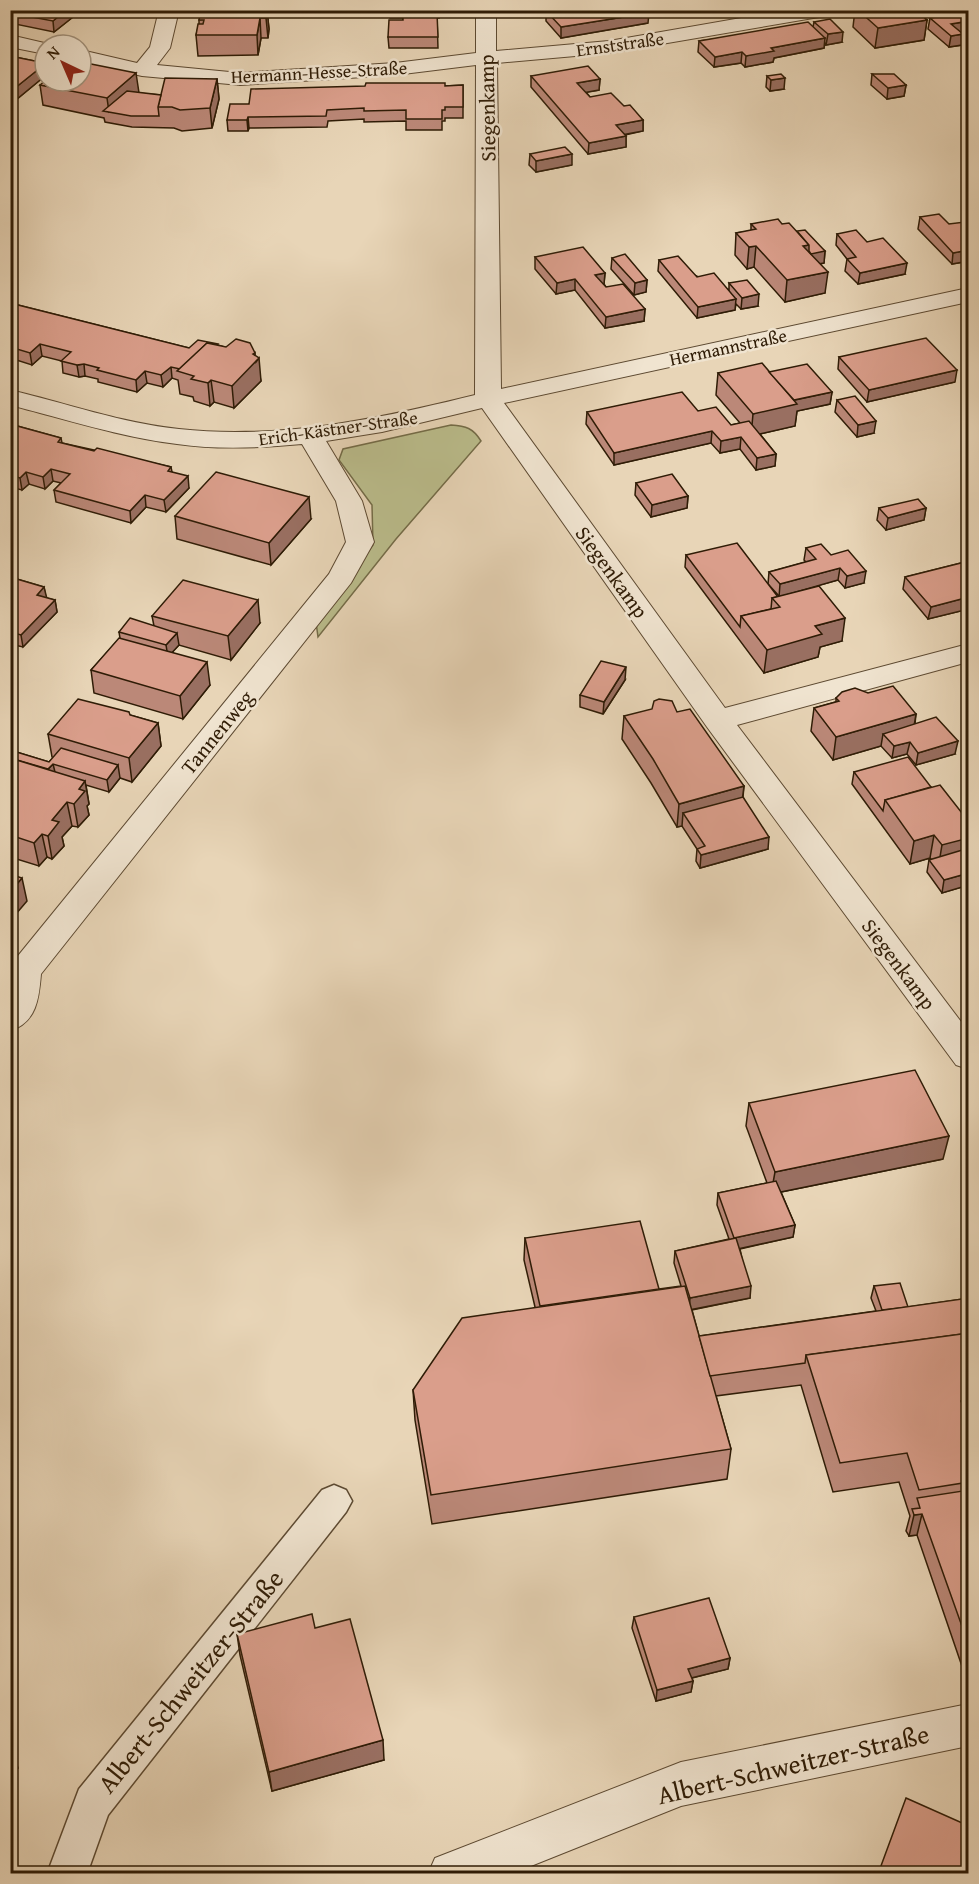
<svg xmlns="http://www.w3.org/2000/svg" width="979" height="1884" viewBox="0 0 979 1884" font-family="'Gentium Book Plus',serif">
<style>
.green{fill:#babc8b;stroke:#746c48;stroke-width:1.5}
.lines{fill:none;stroke-linecap:round;stroke-linejoin:round}
.service-casing{stroke:#5d4a32;stroke-width:3}
.minor-casing{stroke:#5d4a32;stroke-width:2}
.service{fill:#f0e4d0;fill-rule:evenodd}
.minor{fill:#f0e4d0;fill-rule:evenodd}
.wall{fill:#bb8878;stroke:#2f1c06;stroke-width:1.5}
.shaded-wall{fill:#996f61;stroke:#2f1c06;stroke-width:1.5}
.building{fill:#da9e8b;stroke:#2f1c06;stroke-width:1.5}
.labels{text-anchor:middle;dominant-baseline:central;stroke-width:5;stroke-linejoin:round;paint-order:stroke}
.far-street-label{font-size:18px;fill:#2f1c06;stroke:#f0e4d0}
.street-label{font-size:21px;fill:#2f1c06;stroke:#f0e4d0}
.near-street-label{font-size:26px;fill:#2f1c06;stroke:#f0e4d0}
</style>
<rect width="100%" height="100%" fill="#e8d5b7"/>
<filter id="stains"><feTurbulence type="fractalNoise" baseFrequency=".00333" numOctaves="4"/><feColorMatrix values="0 0 0 0 .2 0 0 0 0 .09 0 0 0 0 .02 0 0 0 .5 -.17"/></filter>
<radialGradient id="worn" r=".72"><stop offset=".6" stop-color="#630" stop-opacity="0"/><stop offset="1" stop-color="#630" stop-opacity=".3"/></radialGradient>
<path class="green" d="M 451,425 C 466,426 473,428 481,441 L 396,539 L 318,637 L 316,622 L 373,545 L 372,505 L 339,460 L 343,449 Z"/>
<g class="lines">
<defs>
<polygon id="service" points="334,1485 346,1490 352,1501 346,1512 108,1815 87,1874 47,1874 79,1789 322,1490"/>
<g id="minor">
<path d="M 159,10 L 179,10 L 170,48 L 157,65 L 240,73 L 395,63 L 476,53 L 476,10 L 496,10 L 496,51 L 609,41 L 787,10 L 835,10 L 832,14 L 825,16 L 609,53 L 497,63 L 501,389 L 968,288 L 968,302 L 504,403 L 725,708 L 968,644 L 968,662 L 737,725 L 968,1031 L 968,1069 L 956,1065 L 707,727 L 482,408 L 382,432 L 326,441 L 362,501 L 374,542 L 351,583 L 41,974 C 39,998 37,1022 10,1031 L 10,967 L 13,962 L 329,574 L 346,542 L 336,501 L 302,444 C 260,448 218,450 177,444 C 120,437 65,419 10,405 L 10,390 C 66,403 121,423 179,429 C 279,440 378,419 475,395 L 476,65 L 395,75 L 240,85 L 142,76 L 81,62 L 81,50 L 137,63 L 150,47 Z"/>
<polygon points="10,35 53,45 45,45 45,54 10,47"/>
<polygon points="968,1704 968,1746 681,1806 511,1874 428,1874 435,1858 681,1762"/>
</g>
</defs>
<use href="#service" class="service-casing"/>
<use href="#minor" class="minor-casing"/>
<use href="#service" class="service"/>
<use href="#minor" class="minor"/>
</g>
<g class="wall">
<polygon points="10,10 72,10 73,17 54,32 10,23"/>
<polygon points="267,10 269,29 268,38 261,38 258,55 198,56 196,35 199,24 199,20"/>
<polygon points="390,10 439,10 439,18 437,18 438,48 389,48 388,37 403,20 403,18 390,18"/>
<polygon points="855,10 916,10 927,20 924,40 875,48 853,27"/>
<polygon points="969,10 961,32 962,45 949,47 928,29 930,18 931,18 922,11"/>
<polygon points="546,11 648,23 561,38 546,21"/>
<polygon points="814,22 842,42 826,45 825,43 824,48 774,58 773,62 745,67 741,63 714,67 698,52 699,41 813,27"/>
<polygon points="10,56 45,63 45,76 17,99 10,98"/>
<polygon points="872,74 906,85 904,96 887,99 871,85"/>
<polygon points="531,76 600,79 599,90 586,92 590,97 624,106 643,120 643,131 625,135 626,136 626,147 588,154 531,87"/>
<polygon points="767,76 784,89 770,91 766,87"/>
<polygon points="217,79 219,99 212,128 182,131 174,128 132,127 105,122 104,118 43,105 40,85 161,95"/>
<polygon points="463,85 463,118 445,118 445,121 442,121 442,130 406,130 406,121 364,122 364,119 328,121 327,127 249,128 248,131 228,131 227,120 249,104 445,86"/>
<polygon points="530,154 572,165 536,172 529,165"/>
<polygon points="920,217 949,224 969,225 969,261 952,264 918,229"/>
<polygon points="751,224 782,224 825,251 824,263 820,264 825,293 785,302 754,267 747,269 735,255 736,233 751,231"/>
<polygon points="837,234 867,242 905,274 858,284 845,271 847,259 836,245"/>
<polygon points="535,257 605,273 604,284 606,287 645,309 644,321 605,328 575,290 556,294 535,269"/>
<polygon points="612,258 647,280 646,292 634,295 611,269"/>
<polygon points="659,260 729,290 729,283 758,306 741,309 736,304 735,310 697,318 658,271"/>
<polygon points="10,303 189,348 218,345 255,356 261,381 234,408 214,402 210,406 194,401 193,397 180,394 178,380 172,378 163,387 147,383 137,392 98,382 98,379 85,376 79,377 63,373 62,361 42,356 32,365 10,358"/>
<polygon points="839,357 955,382 867,402 838,369"/>
<polygon points="769,372 832,392 830,404 797,411 795,426 760,434 776,454 775,466 756,470 740,449 720,453 711,443 614,465 586,424 587,412 698,411 731,425 740,423 716,395 718,373"/>
<polygon points="837,400 874,433 857,437 835,412"/>
<polygon points="10,424 61,438 62,443 171,467 172,472 189,488 166,512 146,507 131,523 56,502 54,490 61,483 53,481 45,489 29,484 22,490 10,487"/>
<polygon points="636,483 688,496 687,508 651,517 635,495"/>
<polygon points="879,508 926,508 924,520 886,530 877,520"/>
<polygon points="175,516 311,519 271,565 177,539"/>
<polygon points="806,548 831,555 864,583 845,588 838,580 787,594 842,641 820,647 818,657 764,673 685,567 686,555 778,597 779,596 768,584 769,572 806,562 804,560"/>
<polygon points="969,561 969,609 928,619 903,589 905,577"/>
<polygon points="10,577 44,587 46,598 55,600 57,612 23,647 10,644"/>
<polygon points="152,616 260,623 231,660 179,645 172,652 210,685 183,719 94,693 91,670 120,638 119,632 154,626"/>
<polygon points="625,680 603,714 580,707 580,695"/>
<polygon points="836,698 916,714 915,724 955,754 916,765 907,754 892,758 881,746 833,760 811,731 814,708 836,702"/>
<polygon points="677,712 744,786 743,797 768,849 700,868 696,861 697,849 682,826 677,827 651,783 622,739 624,716"/>
<polygon points="130,715 158,723 161,746 132,782 120,778 109,792 86,785 89,804 87,806 89,815 78,827 72,826 62,837 64,846 52,859 47,857 39,866 10,857 10,750 49,762 53,758 52,757 48,734"/>
<polygon points="854,772 931,787 969,822 969,885 942,893 927,872 929,860 931,859 930,858 910,864 852,784"/>
<polygon points="749,1103 943,1159 781,1192 795,1225 793,1237 740,1249 750,1298 692,1310 699,1336 876,1311 871,1298 874,1286 908,1307 969,1298 969,1674 965,1675 917,1535 909,1536 906,1531 910,1516 899,1482 833,1492 801,1385 716,1396 731,1449 727,1479 432,1524 415,1420 413,1390 535,1307 524,1260 525,1238 659,1289 681,1286 674,1263 675,1251 729,1239 717,1205 718,1193 767,1183 746,1126"/>
<polygon points="634,1617 730,1658 728,1669 692,1678 693,1681 691,1692 656,1701 632,1628"/>
<polygon points="315,1628 384,1760 272,1791 240,1655 237,1634"/>
</g>
<g class="shaded-wall">
<polygon points="66,10 72,10 73,17 54,32 53,21"/>
<polygon points="267,10 269,29 268,38 266,18"/>
<polygon points="686,10 715,10 685,15"/>
<polygon points="649,13 648,23 561,38 561,27"/>
<polygon points="260,18 261,38 258,55 257,35"/>
<polygon points="927,20 924,40 875,48 878,28"/>
<polygon points="969,21 969,31 950,34 951,24"/>
<polygon points="843,32 842,42 826,45 828,34"/>
<polygon points="963,34 962,45 949,47 951,36"/>
<polygon points="825,38 824,48 774,58 773,62 745,67 746,56 771,48"/>
<polygon points="742,52 741,63 714,67 715,57"/>
<polygon points="45,64 45,76 17,99 15,88"/>
<polygon points="136,73 139,93 109,112 107,98"/>
<polygon points="785,78 784,89 770,91 771,80"/>
<polygon points="217,79 219,99 212,128 210,108"/>
<polygon points="600,79 599,90 577,94 577,83"/>
<polygon points="906,85 904,96 887,99 888,88"/>
<polygon points="248,117 249,128 248,131 247,120"/>
<polygon points="643,120 643,131 616,136 616,125"/>
<polygon points="626,136 626,147 588,154 589,143"/>
<polygon points="572,154 572,165 536,172 536,161"/>
<polygon points="809,245 825,251 824,263 801,267 803,246"/>
<polygon points="756,246 754,267 747,269 749,247"/>
<polygon points="969,250 969,261 952,264 953,253"/>
<polygon points="907,263 905,274 858,284 860,273"/>
<polygon points="828,272 825,293 785,302 787,280"/>
<polygon points="605,273 604,284 595,286 595,275"/>
<polygon points="575,279 575,290 556,294 557,283"/>
<polygon points="647,280 646,292 634,295 635,283"/>
<polygon points="759,294 758,306 741,309 742,298"/>
<polygon points="736,299 735,310 697,318 698,307"/>
<polygon points="645,309 644,321 605,328 606,317"/>
<polygon points="40,344 42,356 32,365 30,353"/>
<polygon points="255,353 256,362 259,358 261,381 234,408 232,386"/>
<polygon points="84,364 85,376 79,377 77,365"/>
<polygon points="171,367 172,378 163,387 161,375"/>
<polygon points="957,370 955,382 867,402 869,390"/>
<polygon points="145,371 147,383 137,392 136,380"/>
<polygon points="211,380 214,402 210,406 208,383"/>
<polygon points="832,392 830,404 797,411 795,426 751,436 753,414 786,402"/>
<polygon points="876,421 874,433 857,437 858,425"/>
<polygon points="712,431 711,443 614,465 614,453"/>
<polygon points="741,437 740,449 720,453 721,441"/>
<polygon points="776,454 775,466 756,470 757,458"/>
<polygon points="51,469 53,481 45,489 43,477"/>
<polygon points="26,472 29,484 22,490 20,478"/>
<polygon points="188,476 189,488 166,512 164,500"/>
<polygon points="145,495 146,507 131,523 130,511"/>
<polygon points="688,496 687,508 651,517 652,505"/>
<polygon points="309,497 311,519 271,565 269,543"/>
<polygon points="926,508 924,520 886,530 888,518"/>
<polygon points="840,568 838,580 779,597 780,584"/>
<polygon points="866,571 864,583 845,588 847,576"/>
<polygon points="44,587 47,599 37,595"/>
<polygon points="969,597 969,609 928,619 931,607"/>
<polygon points="55,600 57,612 23,647 21,635"/>
<polygon points="258,600 260,623 231,660 228,636"/>
<polygon points="845,618 842,641 820,647 818,657 764,673 767,650 815,626"/>
<polygon points="177,633 179,645 168,657 166,645"/>
<polygon points="207,662 210,685 183,719 180,696"/>
<polygon points="626,667 625,680 603,714 604,702"/>
<polygon points="916,714 912,738 883,734 881,746 833,760 836,737"/>
<polygon points="158,723 161,746 132,782 129,758"/>
<polygon points="958,741 955,754 916,765 918,753"/>
<polygon points="910,742 907,754 892,758 894,746"/>
<polygon points="53,764 56,776 41,777"/>
<polygon points="118,765 120,778 109,792 107,780"/>
<polygon points="85,781 89,804 87,806 89,815 78,827 74,804 79,789"/>
<polygon points="744,786 741,809 683,813 682,826 677,827 679,804"/>
<polygon points="67,802 72,826 62,837 64,846 52,859 48,836 52,820"/>
<polygon points="969,825 969,847 966,860 938,869 942,845 963,827"/>
<polygon points="42,834 47,857 39,866 34,843"/>
<polygon points="934,835 930,858 910,864 914,841"/>
<polygon points="769,837 768,849 700,868 701,855"/>
<polygon points="969,873 969,885 942,893 944,880"/>
<polygon points="22,878 27,901 10,921 10,892"/>
<polygon points="949,1136 943,1159 771,1194 775,1172"/>
<polygon points="795,1225 793,1237 733,1250 734,1238"/>
<polygon points="751,1286 750,1298 689,1310 690,1298"/>
<polygon points="922,1514 917,1535 909,1536 914,1515"/>
<polygon points="730,1658 728,1669 687,1679 688,1669"/>
<polygon points="693,1681 691,1692 656,1701 657,1690"/>
<polygon points="383,1740 384,1760 272,1791 269,1772"/>
<polygon points="15,1758 18,1768 10,1777 10,1763"/>
</g>
<g class="building">
<polygon points="10,10 66,10 53,21 10,13"/>
<polygon points="201,10 267,10 266,18 260,18 257,35 196,35 198,24 203,24 204,20 199,20"/>
<polygon points="647,10 649,13 561,27 546,11"/>
<polygon points="858,10 916,10 927,20 878,28"/>
<polygon points="937,10 969,10 969,21 951,24 963,34 951,36 930,18 943,16"/>
<polygon points="403,13 437,13 438,37 388,37 389,20 403,20"/>
<polygon points="830,19 843,32 828,34 814,22"/>
<polygon points="808,22 825,38 771,48 774,51 746,56 742,52 715,57 699,41"/>
<polygon points="10,56 45,63 45,64 15,88 10,87"/>
<polygon points="81,62 136,73 107,98 40,85 45,81 81,81"/>
<polygon points="588,66 600,79 577,83 590,97 611,93 624,106 630,105 643,120 616,125 626,136 589,143 531,76"/>
<polygon points="781,74 785,78 771,80 767,76"/>
<polygon points="872,74 894,74 906,85 888,88"/>
<polygon points="165,78 217,79 210,108 180,110 172,107 158,107"/>
<polygon points="366,83 445,83 445,86 463,85 463,107 445,107 445,110 442,110 442,119 406,119 406,110 364,111 364,108 327,110 326,116 248,117 247,120 227,120 230,104 249,104 251,89 365,86"/>
<polygon points="127,91 161,95 158,107 159,116 131,116 103,111"/>
<polygon points="565,147 572,154 536,161 530,154"/>
<polygon points="939,214 949,224 965,222 969,225 969,250 953,253 920,217"/>
<polygon points="778,219 782,224 789,223 809,245 803,246 828,272 787,280 756,246 749,247 736,233 756,229 751,224"/>
<polygon points="805,230 825,251 811,254 809,251 809,245 797,231"/>
<polygon points="856,230 867,242 883,238 907,263 860,273 847,259 856,257 837,234"/>
<polygon points="583,247 605,273 595,275 606,287 623,284 645,309 606,317 575,279 557,283 535,257"/>
<polygon points="625,254 647,280 635,283 612,258"/>
<polygon points="678,256 697,277 714,273 736,299 698,307 659,260"/>
<polygon points="747,280 759,294 742,298 729,283"/>
<polygon points="10,303 189,348 198,340 218,344 217,345 207,343 180,369 171,367 161,375 145,371 136,380 97,370 99,368 84,364 77,365 61,361 71,352 40,344 30,353 10,347"/>
<polygon points="926,338 957,370 869,390 839,357"/>
<polygon points="236,339 250,343 255,353 253,354 259,358 232,386 211,380 208,383 191,379 194,376 177,371 207,343 226,347"/>
<polygon points="762,363 797,404 753,414 718,373"/>
<polygon points="807,364 832,392 794,400 769,372"/>
<polygon points="682,392 698,411 716,407 731,425 749,421 776,454 757,458 741,437 721,441 712,431 614,453 587,412"/>
<polygon points="855,396 876,421 858,425 837,400"/>
<polygon points="10,424 61,438 58,442 94,451 97,448 171,467 168,471 188,476 164,500 145,495 130,511 54,490 70,474 51,469 43,477 26,472 20,478 10,475"/>
<polygon points="216,472 309,497 269,543 175,516"/>
<polygon points="672,474 688,496 652,505 636,483"/>
<polygon points="918,499 926,508 888,518 879,508"/>
<polygon points="737,543 778,597 772,598 771,609 741,616 740,627 686,555"/>
<polygon points="821,544 831,555 848,550 866,571 847,576 840,568 780,584 769,572 816,559 806,548"/>
<polygon points="969,561 969,597 931,607 905,577"/>
<polygon points="10,577 44,587 37,595 55,600 21,635 10,632"/>
<polygon points="183,580 258,600 228,636 152,616"/>
<polygon points="819,586 845,618 815,626 822,634 767,650 741,616 780,607 772,598"/>
<polygon points="130,618 177,633 166,645 119,632"/>
<polygon points="119,638 207,662 180,696 91,670"/>
<polygon points="601,661 626,667 604,702 580,695"/>
<polygon points="893,686 916,714 836,737 814,708 839,701 836,698 842,692 855,688 868,693"/>
<polygon points="78,699 129,712 130,715 158,723 129,758 48,734"/>
<polygon points="659,699 672,701 677,712 690,709 744,786 679,804 653,759 624,716 652,709 654,701"/>
<polygon points="936,717 958,741 918,753 910,742 894,746 883,734"/>
<polygon points="61,748 118,765 107,780 53,764 48,769 10,758 10,750 49,762"/>
<polygon points="908,757 931,787 885,800 883,811 854,772"/>
<polygon points="10,758 85,781 79,789 85,791 74,804 67,802 52,820 59,822 48,836 42,834 34,843 10,835"/>
<polygon points="940,785 969,822 969,825 963,827 969,834 969,838 942,845 934,835 914,841 885,800"/>
<polygon points="743,797 769,837 701,855 697,849 705,846 683,813"/>
<polygon points="969,848 969,873 944,880 929,860"/>
<polygon points="10,874 22,878 10,892"/>
<polygon points="915,1070 949,1136 775,1172 749,1103"/>
<polygon points="776,1181 795,1225 734,1238 718,1193"/>
<polygon points="640,1221 659,1289 540,1306 525,1238"/>
<polygon points="736,1238 751,1286 690,1298 675,1251"/>
<polygon points="900,1283 908,1307 882,1310 874,1286"/>
<polygon points="685,1286 731,1449 431,1495 413,1390 462,1318"/>
<polygon points="969,1298 969,1333 806,1355 805,1363 710,1376 699,1336"/>
<polygon points="969,1333 969,1399 961,1401 969,1422 969,1482 919,1490 907,1453 840,1463 806,1355"/>
<polygon points="969,1490 969,1646 922,1514 914,1515 912,1509 920,1508 917,1498"/>
<polygon points="709,1598 730,1658 688,1669 693,1681 657,1690 634,1617"/>
<polygon points="312,1614 315,1628 350,1619 383,1740 269,1772 237,1634"/>
<polygon points="10,1755 15,1758 10,1763"/>
<polygon points="906,1798 969,1826 969,1874 878,1874"/>
</g>
<g class="labels">
<g class="far-street-label">
<text transform="translate(620 44) rotate(-8)">Ernststraße</text>
<text transform="translate(319 72) rotate(-3)">Hermann-Hesse-Straße</text>
<text transform="translate(728 347) rotate(-12)">Hermannstraße</text>
<text transform="translate(338 428) rotate(-8)">Erich-Kästner-Straße</text>
</g>
<g class="street-label">
<text transform="translate(487 108) rotate(-91)">Siegenkamp</text>
<text transform="translate(612 572) rotate(54)">Siegenkamp</text>
<text transform="translate(217 732) rotate(-51)">Tannenweg</text>
<text transform="translate(899 964) rotate(53)">Siegenkamp</text>
</g>
<g class="near-street-label">
<text transform="translate(190 1681) rotate(-51)">Albert-Schweitzer-Straße</text>
<text transform="translate(793 1764) rotate(-13)">Albert-Schweitzer-Straße</text>
</g>
</g>
<rect width="979" height="1884" fill="none" stroke="#e8d5b7" stroke-width="36"/>
<rect x="12" y="12" width="955" height="1860" fill="none" stroke="#2f1c06" stroke-width="3"/>
<rect x="18" y="18" width="943" height="1848" fill="none" stroke="#2f1c06" stroke-width="1.5"/>
<g transform="translate(63 63) rotate(316)"><circle r="28" fill="#f0e4d0" stroke="#a3947f" stroke-width="1.5"/>
<path d="M0-4.5L10 22L0 15L-10 22Z" fill="#8f2418"/>
<text y="-9" font-size="16" font-weight="bold" text-anchor="middle" fill="#2f1c06">N</text>
</g>
<rect width="100%" height="100%" filter="url(#stains)"/>
<rect width="100%" height="100%" fill="url(#worn)"/>
</svg>
